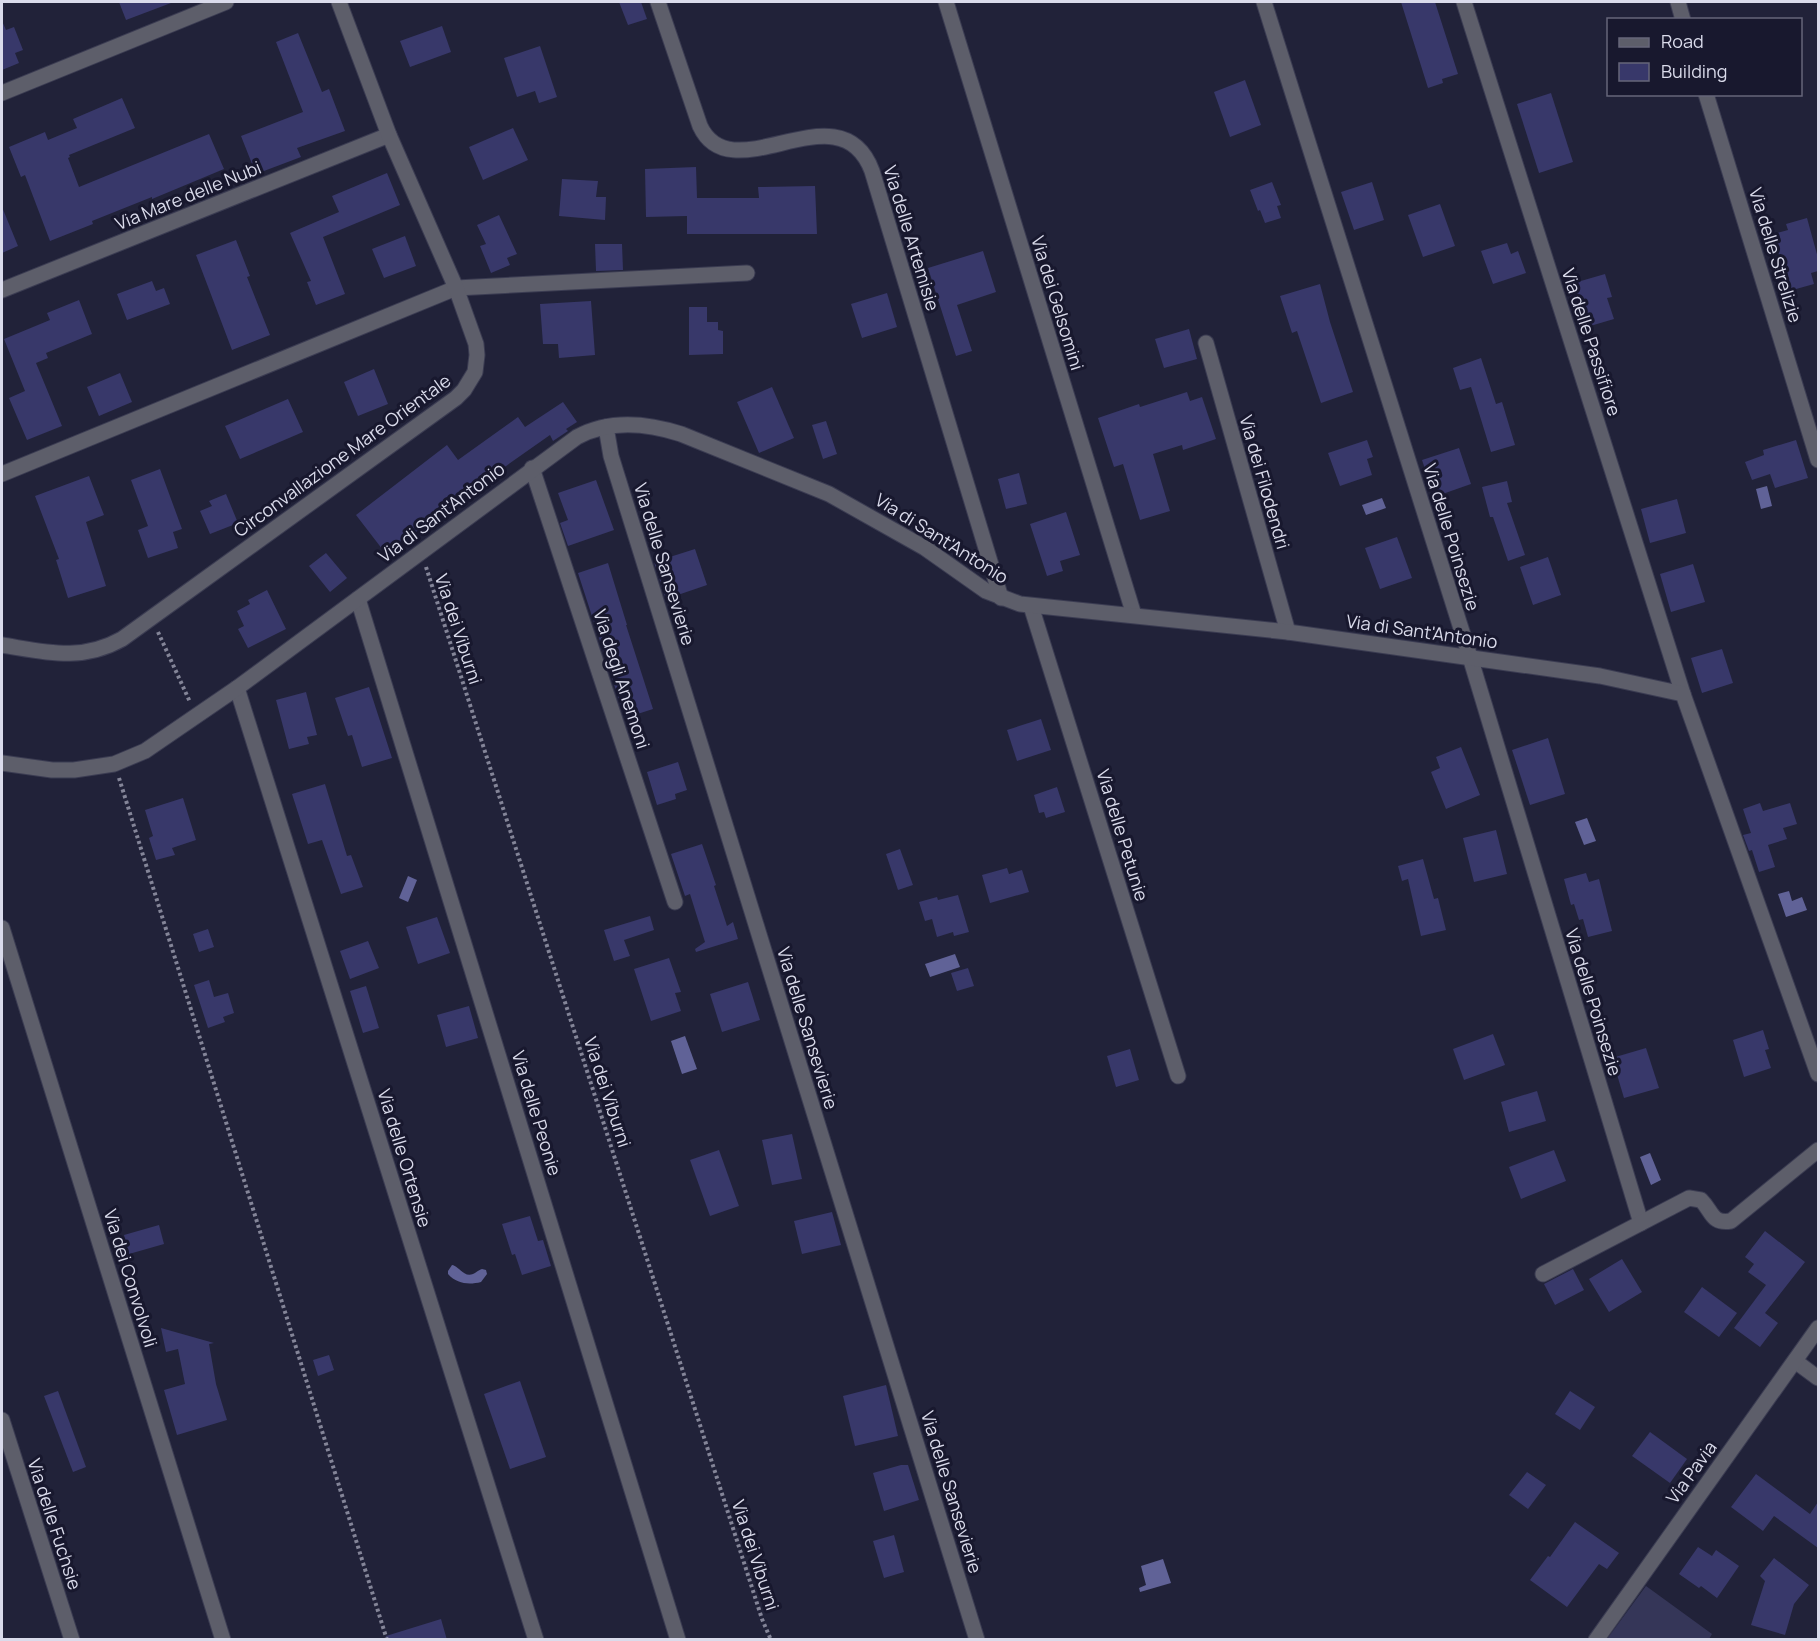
<svg xmlns="http://www.w3.org/2000/svg" width="1820" height="1641" viewBox="0 0 1820 1641" font-family="Manrope,sans-serif">
<style>
.green{fill:#353658}
.water{fill:#606297}
.building{fill:#38386a}
.lines{fill:none;stroke-linecap:round;stroke-linejoin:round}
.minor-casing{stroke:#3b3c52;stroke-width:17}
.path{stroke:#848598;stroke-width:4;stroke-dasharray:3 3;stroke-linecap:butt}
.minor{stroke:#5d5e6a;stroke-width:15}
.labels{text-anchor:middle;dominant-baseline:central;stroke-width:6;stroke-linejoin:round;paint-order:stroke}
.street-label{font-size:18px;fill:#dadbeb;stroke:#18182e}
</style>
<rect width="100%" height="100%" fill="#212239"/>
<polygon class="green" points="1646,1586 1712,1634 1709,1639 1607,1639"/>
<g class="water">
<polygon points="1767,486 1772,506 1761,509 1756,489"/>
<polygon points="1382,498 1386,508 1366,515 1362,505"/>
<polygon points="1587,818 1596,841 1584,845 1575,822"/>
<polygon points="408,876 417,880 408,902 399,898"/>
<polygon points="1789,891 1792,901 1802,897 1807,910 1786,917 1778,894"/>
<polygon points="955,954 960,967 930,977 925,964"/>
<polygon points="685,1036 697,1069 682,1074 671,1041"/>
<polygon points="1650,1153 1661,1180 1651,1185 1640,1157"/>
<path d="M 452,1265 C 459,1266 464,1278 473,1274 C 477,1272 479,1270 482,1269 L 486,1270 L 487,1274 L 481,1282 C 469,1285 457,1284 448,1274 L 448,1271 Z"/>
<polygon points="1163,1559 1171,1583 1140,1592 1139,1588 1146,1585 1141,1566"/>
</g>
<g class="building">
<polygon points="119,2 171,2 171,3 126,20"/>
<polygon points="619,2 641,2 647,19 628,25"/>
<polygon points="1401,2 1435,2 1458,74 1442,79 1443,83 1428,88"/>
<polygon points="2,21 6,30 14,27 23,50 15,53 19,63 2,70"/>
<polygon points="442,26 451,52 410,67 400,41"/>
<polygon points="298,33 322,92 329,89 345,131 297,148 301,157 256,174 241,136 303,112 276,42"/>
<polygon points="540,46 557,97 539,103 535,91 517,97 504,58"/>
<polygon points="1245,80 1261,125 1230,137 1214,92"/>
<polygon points="1551,93 1573,162 1539,173 1517,104"/>
<polygon points="122,98 135,128 69,155 70,157 68,158 79,187 209,134 224,169 152,199 152,197 92,221 93,224 50,241 25,175 21,177 9,147 45,132 48,140 77,128 73,119"/>
<polygon points="513,128 528,160 483,180 469,147"/>
<polygon points="696,167 697,198 759,198 758,187 815,186 817,234 687,234 687,216 646,217 645,169"/>
<polygon points="387,173 400,205 323,237 345,294 316,305 307,282 311,281 290,233 339,212 332,196"/>
<polygon points="562,179 598,181 596,197 606,197 605,220 559,216"/>
<polygon points="1272,182 1281,205 1277,206 1281,218 1265,223 1260,210 1258,211 1250,190"/>
<polygon points="1372,182 1384,220 1354,230 1341,192"/>
<polygon points="1440,204 1455,246 1423,257 1408,215"/>
<polygon points="2,207 18,246 2,253"/>
<polygon points="499,215 517,254 507,258 510,265 491,273 480,246 486,244 477,225"/>
<polygon points="1807,218 1818,258 1818,271 1811,273 1814,284 1789,291 1773,234 1788,230 1786,224"/>
<polygon points="405,236 416,266 384,278 372,249"/>
<polygon points="236,240 250,276 247,277 270,335 232,350 196,255"/>
<polygon points="1507,243 1511,254 1518,251 1526,273 1493,284 1481,251"/>
<polygon points="595,244 622,244 623,270 596,271"/>
<polygon points="983,251 996,292 957,305 972,351 956,356 928,268"/>
<polygon points="1605,274 1612,297 1607,298 1614,319 1580,329 1567,285"/>
<polygon points="152,281 156,291 164,288 170,304 127,320 117,294"/>
<polygon points="1320,284 1330,322 1353,392 1321,403 1297,331 1292,333 1280,296"/>
<polygon points="887,293 897,327 862,338 851,304"/>
<polygon points="79,300 92,334 46,353 48,358 36,363 62,426 27,440 9,398 25,391 4,339 50,320 47,313"/>
<polygon points="591,301 595,355 559,358 558,344 543,344 540,304"/>
<polygon points="689,307 707,307 707,322 718,322 718,330 723,331 723,354 689,355"/>
<polygon points="1189,329 1197,359 1164,368 1155,339"/>
<polygon points="1481,358 1496,404 1502,402 1515,445 1491,452 1471,387 1460,390 1453,368"/>
<polygon points="374,369 388,404 358,416 344,382"/>
<polygon points="120,373 132,402 99,416 87,387"/>
<polygon points="772,387 794,438 759,453 737,402"/>
<polygon points="1187,392 1190,401 1202,397 1216,439 1183,450 1182,445 1153,454 1170,511 1140,520 1123,464 1114,467 1098,418 1139,404 1140,407"/>
<polygon points="288,399 303,432 240,459 225,426"/>
<polygon points="563,402 577,422 566,429 568,431 553,441 550,435 489,478 386,554 356,515 447,445 458,460 518,417 525,427"/>
<polygon points="826,421 837,454 823,459 812,425"/>
<polygon points="1367,440 1373,457 1367,459 1372,475 1340,486 1328,453"/>
<polygon points="1796,440 1808,478 1775,488 1770,474 1752,480 1745,462 1764,455 1763,450"/>
<polygon points="1459,448 1471,484 1434,497 1422,460"/>
<polygon points="160,469 182,529 173,532 178,548 148,558 138,530 148,526 131,480"/>
<polygon points="1019,473 1027,504 1006,509 998,479"/>
<polygon points="89,476 104,515 86,522 106,586 68,598 56,560 59,559 35,496"/>
<polygon points="596,480 614,530 568,546 560,523 568,520 558,493"/>
<polygon points="1507,481 1512,502 1507,503 1525,555 1508,561 1493,517 1490,517 1482,487"/>
<polygon points="226,494 238,523 210,534 200,511 212,506 209,501"/>
<polygon points="1677,499 1686,533 1650,543 1641,509"/>
<polygon points="1066,512 1080,555 1060,561 1063,571 1047,576 1030,524"/>
<polygon points="1397,537 1412,578 1380,589 1365,548"/>
<polygon points="695,549 707,585 666,599 654,562"/>
<polygon points="326,553 347,578 330,592 309,566"/>
<polygon points="1548,557 1561,595 1533,605 1520,567"/>
<polygon points="608,563 627,625 626,625 653,709 625,718 578,573"/>
<polygon points="1693,564 1705,602 1671,612 1660,574"/>
<polygon points="267,590 286,629 248,648 238,629 244,626 237,611 250,604 248,600"/>
<polygon points="1722,649 1733,683 1702,693 1691,658"/>
<polygon points="369,687 392,758 362,767 352,735 348,736 335,698"/>
<polygon points="306,692 317,735 307,737 309,744 289,749 276,700"/>
<polygon points="1041,719 1051,750 1017,761 1007,730"/>
<polygon points="1548,738 1565,794 1530,805 1512,750"/>
<polygon points="1461,747 1480,795 1446,809 1431,772 1440,768 1436,757"/>
<polygon points="678,762 687,790 675,794 676,799 657,805 647,772"/>
<polygon points="325,784 347,856 351,855 363,887 341,894 322,840 308,844 292,794"/>
<polygon points="1057,787 1065,812 1046,818 1044,812 1039,813 1034,795"/>
<polygon points="183,798 196,840 172,848 175,855 156,860 149,838 153,836 145,810"/>
<polygon points="1760,803 1763,811 1790,803 1797,824 1783,828 1787,839 1768,845 1775,867 1759,872 1752,850 1749,851 1743,835 1751,833 1743,809"/>
<polygon points="1496,830 1507,874 1474,882 1463,838"/>
<polygon points="702,844 716,885 714,886 727,926 733,922 738,939 696,952 695,949 705,942 690,894 685,896 671,854"/>
<polygon points="900,849 913,885 898,890 886,854"/>
<polygon points="1423,859 1434,899 1438,898 1446,930 1421,936 1408,879 1402,881 1398,866"/>
<polygon points="1007,868 1009,874 1022,870 1029,892 990,903 982,875"/>
<polygon points="1586,873 1589,882 1599,879 1612,931 1588,937 1583,919 1579,920 1574,904 1571,905 1564,879"/>
<polygon points="958,895 969,932 954,936 953,932 937,937 932,919 925,921 919,902 937,897 938,900"/>
<polygon points="650,916 654,930 624,940 630,956 614,961 604,930"/>
<polygon points="437,917 450,953 418,964 406,927"/>
<polygon points="208,929 214,947 199,952 193,934"/>
<polygon points="368,941 379,968 350,979 340,951"/>
<polygon points="669,958 681,992 675,993 681,1011 651,1021 634,969"/>
<polygon points="968,968 974,986 957,991 951,973"/>
<polygon points="209,980 214,997 228,993 234,1013 223,1017 225,1022 208,1028 194,985"/>
<polygon points="748,982 760,1020 722,1032 710,994"/>
<polygon points="366,986 379,1028 363,1033 350,991"/>
<polygon points="469,1006 478,1038 446,1047 437,1015"/>
<polygon points="1763,1030 1769,1049 1765,1050 1771,1068 1744,1077 1733,1040"/>
<polygon points="1493,1034 1505,1065 1464,1080 1453,1049"/>
<polygon points="1646,1048 1659,1088 1624,1098 1612,1058"/>
<polygon points="1130,1049 1139,1080 1116,1087 1107,1056"/>
<polygon points="1537,1091 1546,1121 1509,1132 1501,1102"/>
<polygon points="792,1134 802,1179 772,1185 762,1140"/>
<polygon points="719,1150 739,1206 710,1216 690,1160"/>
<polygon points="1554,1150 1566,1181 1521,1199 1509,1167"/>
<polygon points="832,1212 841,1245 802,1254 794,1221"/>
<polygon points="530,1216 538,1241 543,1240 551,1266 522,1275 515,1254 512,1255 502,1224"/>
<polygon points="159,1225 164,1244 129,1254 124,1235"/>
<polygon points="1765,1231 1805,1262 1765,1313 1778,1323 1760,1347 1734,1328 1766,1285 1748,1272 1754,1264 1745,1257"/>
<polygon points="1622,1259 1642,1292 1609,1312 1589,1279"/>
<polygon points="1573,1269 1584,1290 1555,1305 1544,1284"/>
<polygon points="1702,1287 1737,1313 1719,1337 1684,1312"/>
<polygon points="161,1328 214,1343 209,1344 216,1384 227,1420 177,1435 164,1390 185,1384 178,1349 166,1352"/>
<polygon points="329,1355 334,1370 318,1376 313,1360"/>
<polygon points="520,1381 546,1457 510,1469 484,1394"/>
<polygon points="886,1385 898,1436 855,1446 843,1396"/>
<polygon points="58,1391 86,1467 73,1472 44,1396"/>
<polygon points="1570,1391 1595,1407 1580,1430 1555,1414"/>
<polygon points="1650,1432 1687,1459 1670,1483 1632,1456"/>
<polygon points="901,1465 908,1465 919,1500 884,1511 873,1473"/>
<polygon points="1527,1472 1546,1485 1528,1509 1509,1495"/>
<polygon points="1756,1474 1810,1514 1818,1502 1818,1548 1774,1516 1763,1531 1731,1507"/>
<polygon points="1575,1522 1619,1553 1607,1569 1599,1564 1567,1607 1530,1580 1548,1556 1550,1557"/>
<polygon points="894,1535 904,1572 884,1578 873,1541"/>
<polygon points="1698,1547 1712,1556 1716,1550 1739,1566 1717,1598 1701,1586 1699,1588 1679,1574"/>
<polygon points="1774,1558 1809,1585 1794,1604 1785,1635 1751,1625 1765,1581 1760,1576"/>
<polygon points="441,1619 447,1640 386,1640 386,1636"/>
</g>
<g class="lines">
<defs>
<g id="minor">
<path d="M 658,2 L 700,126 C 732,195 840,85 872,171 L 1001,598"/>
<polyline points="946,2 1134,615"/>
<polyline points="1264,2 1470,657 1641,1223"/>
<polyline points="1464,2 1683,694"/>
<polyline points="1678,2 1683,20"/>
<polyline points="2,93 226,2"/>
<polyline points="1706,94 1818,460"/>
<polyline points="2,290 389,135"/>
<polyline points="1206,343 1288,632"/>
<polyline points="606,427 611,456 648,575 977,1640"/>
<polyline points="532,468 675,902"/>
<polyline points="2,474 456,288 747,273"/>
<polyline points="358,599 678,1640"/>
<polyline points="1031,606 1178,1076"/>
<path d="M 2,645 C 46,652 81,662 122,639 L 456,398 L 464,390 L 475,372 L 477,355 L 476,344 L 456,288 L 389,135 L 339,2"/>
<polyline points="237,688 536,1640"/>
<path d="M 2,763 L 52,770 L 74,770 L 114,764 L 145,751 L 237,688 L 577,437 C 610,419 647,423 681,434 L 829,494 L 925,548 L 986,591 L 1020,604 L 1288,632 L 1600,676 L 1683,694 L 1818,1074"/>
<polyline points="2,928 223,1640"/>
<path d="M 1543,1274 L 1689,1198 L 1701,1200 C 1713,1212 1711,1224 1731,1221 L 1818,1150"/>
<polyline points="1795,1361 1818,1378"/>
<polyline points="2,1420 72,1640"/>
<polyline points="1596,1640 1818,1328"/>
</g>
</defs>
<use href="#minor" class="minor-casing"/>
<g class="path">
<polyline points="426,567 762,1619 771,1640"/>
<polyline points="158,632 190,702"/>
<polyline points="119,778 387,1640"/>
</g>
<use href="#minor" class="minor"/>
</g>
<g class="labels">
<g class="street-label">
<text transform="translate(188 195) rotate(-22)">Via Mare delle Nubi</text>
<text transform="translate(912 238) rotate(73)">Via delle Artemisie</text>
<text transform="translate(1776 255) rotate(73)">Via delle Strelizie</text>
<text transform="translate(1058 303) rotate(73)">Via dei Gelsomini</text>
<text transform="translate(1592 342) rotate(72)">Via delle Passifiore</text>
<text transform="translate(342 455) rotate(-36)">Circonvallazione Mare Orientale</text>
<text transform="translate(1265 482) rotate(74)">Via dei Filodendri</text>
<text transform="translate(441 512) rotate(-37)">Via di Sant'Antonio</text>
<text transform="translate(1452 537) rotate(73)">Via delle Poinsezie</text>
<text transform="translate(942 538) rotate(32)">Via di Sant'Antonio</text>
<text transform="translate(665 564) rotate(73)">Via delle Sansevierie</text>
<text transform="translate(459 629) rotate(72)">Via dei Viburni</text>
<text transform="translate(1422 631) rotate(8)">Via di Sant'Antonio</text>
<text transform="translate(622 679) rotate(72)">Via degli Anemoni</text>
<text transform="translate(1123 835) rotate(73)">Via delle Petunie</text>
<text transform="translate(1594 1002) rotate(73)">Via delle Poinsezie</text>
<text transform="translate(808 1028) rotate(73)">Via delle Sansevierie</text>
<text transform="translate(608 1092) rotate(72)">Via dei Viburni</text>
<text transform="translate(537 1113) rotate(73)">Via delle Peonie</text>
<text transform="translate(405 1158) rotate(73)">Via delle Ortensie</text>
<text transform="translate(131 1278) rotate(73)">Via dei Convolvoli</text>
<text transform="translate(1691 1472) rotate(-54)">Via Pavia</text>
<text transform="translate(952 1492) rotate(73)">Via delle Sansevierie</text>
<text transform="translate(55 1524) rotate(72)">Via delle Fuchsie</text>
<text transform="translate(756 1555) rotate(72)">Via dei Viburni</text>
</g>
</g>
<rect width="1820" height="1641" fill="none" stroke="#dadbeb" stroke-width="6"/>
<rect x="1607" y="18" width="195" height="78" fill="#18182e" stroke="#66667a" stroke-width="1.5"/>
<rect x="1619" y="38" width="30" height="9" fill="#5d5e6a" stroke="#66667a" stroke-width="1.5"/>
<text x="1661" y="48" font-size="18" fill="#dadbeb">Road</text>
<rect x="1619" y="63" width="30" height="18" fill="#38386a" stroke="#66667a" stroke-width="1.5"/>
<text x="1661" y="78" font-size="18" fill="#dadbeb">Building</text>
</svg>
